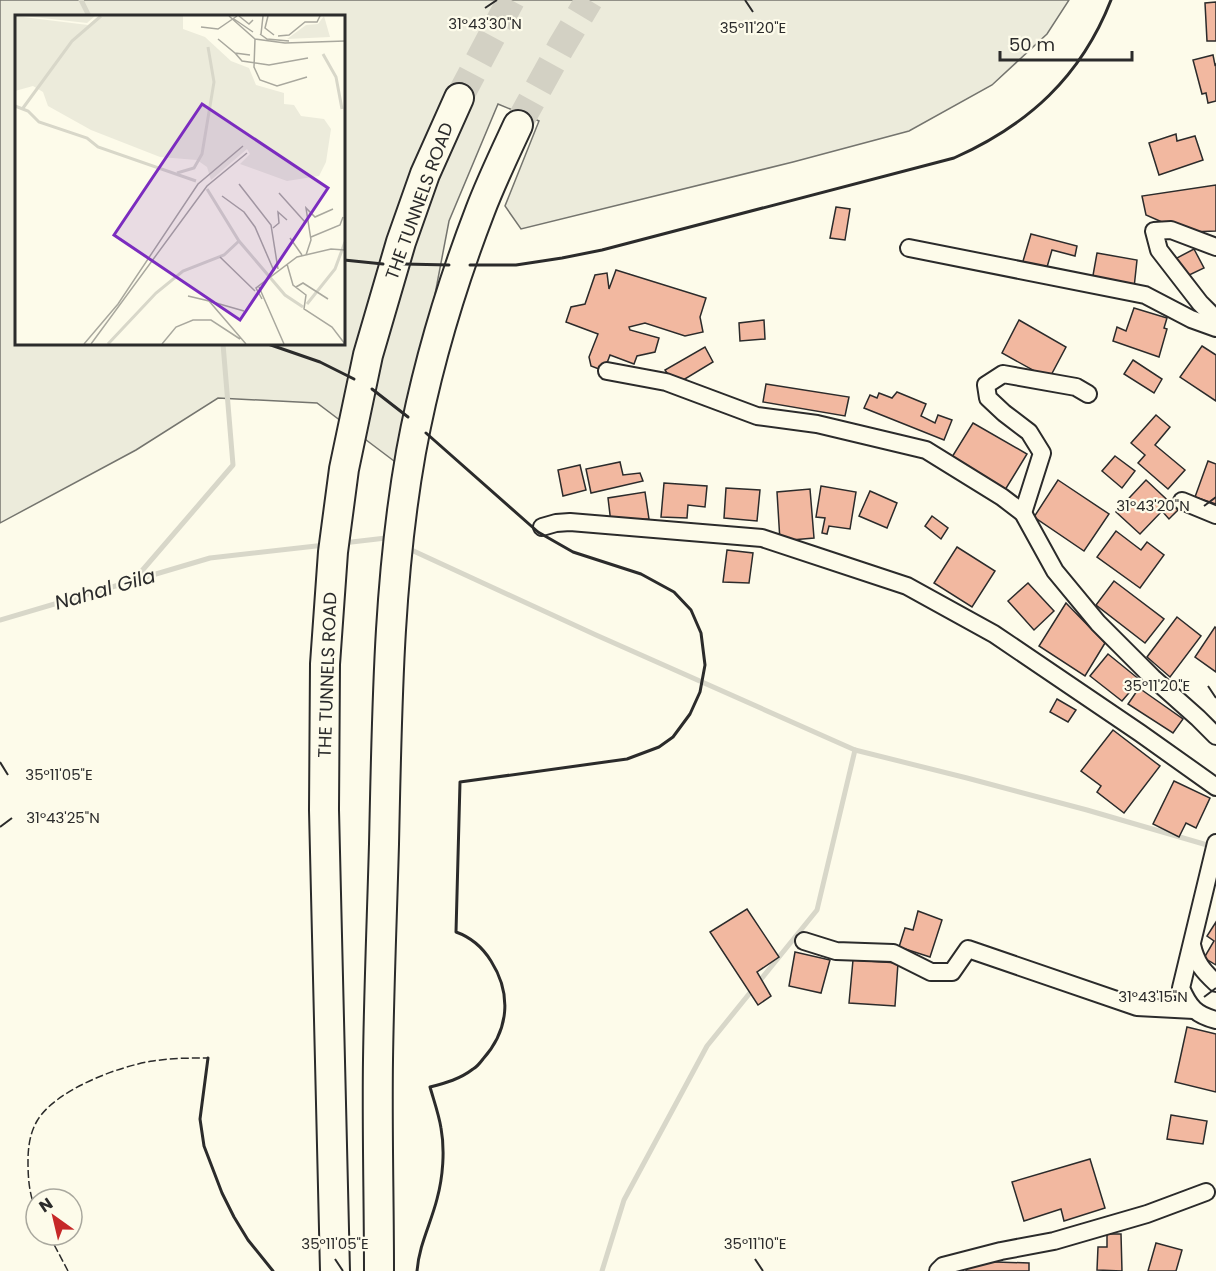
<svg xmlns="http://www.w3.org/2000/svg" width="1216" height="1271" viewBox="0 0 1216 1271" font-family="Poppins,sans-serif">
<style>
.green{fill:#ecebdb;stroke:#74746e;stroke-width:1.5;fill-rule:evenodd}
.lines{fill:none;stroke-linecap:round;stroke-linejoin:round}
.stream{stroke:#d8d7c9;stroke-width:5}
.building{fill:#f2b8a0;stroke:#2b2b2b;stroke-width:1.5}
.highway-tunnel{stroke:#d3d1c4;stroke-width:28;stroke-dasharray:28 14;stroke-linecap:butt}
.street-casing{stroke:#2b2b2b;stroke-width:20}
.highway-casing{stroke:#2b2b2b;stroke-width:32}
.street{stroke:#fdfbea;stroke-width:16}
.highway{stroke:#fdfbea;stroke-width:28}
.fence{stroke:#2b2b2b;stroke-width:1.5;stroke-dasharray:8 3;stroke-linecap:butt}
.wall{stroke:#2b2b2b;stroke-width:3}
.ticks{fill:none;stroke:#2b2b2b;stroke-width:2}
.labels{text-anchor:middle;dominant-baseline:central;stroke-width:4.5;stroke-linejoin:round;paint-order:stroke}
.street-label{font-size:18px;fill:#2b2b2b;stroke:#fdfbea}
.water-label{font-size:20px;font-style:italic;fill:#2b2b2b;stroke:#fdfbea}
.inset-river{fill:none;stroke:#d8d7c9;stroke-width:3}
.inset-road{fill:none;stroke:#a9a89e;stroke-width:1.5}
.view{fill:#7b2cbf;fill-opacity:0.15;stroke:#7b2cbf;stroke-width:3}
.inset-edge{fill:none;stroke:#2b2b2b;stroke-width:3}
.ticks-label{font-size:15px;text-anchor:middle;fill:#2b2b2b;stroke:#fdfbea;stroke-width:4.5;stroke-linejoin:round;paint-order:stroke}
</style>
<rect width="100%" height="100%" fill="#fdfbea"/>
<path class="green" d="M 0,0 L 1069,0 L 1047,34 L 992,85 L 909,131 L 793,162 L 521,229 L 505,206 L 539,121 L 498,104 L 449,221 L 402,467 L 317,403 L 218,398 L 136,450 L 0,523 ZM 16,16 L 344,16 L 344,344 L 16,344 Z"/>
<g class="lines">
<g class="stream">
<polyline points="81,0 89,16"/>
<polyline points="343,543 386,538 390,540"/>
<polyline points="407,548 596,635 855,750 967,778 1087,810 1214,847"/>
<polyline points="134,580 233,465 223,344"/>
<polyline points="0,620 210,558 325,545"/>
<polyline points="602,1271 624,1200 707,1046 817,910 855,750"/>
</g>
</g>
<g class="building">
<polygon points="1216,2 1216,41 1207,41 1205,3"/>
<polygon points="1213,55 1215,65 1216,64 1216,101 1208,103 1206,93 1202,94 1193,60"/>
<polygon points="1176,134 1177,141 1195,136 1203,160 1159,175 1149,143"/>
<polygon points="1216,185 1216,231 1190,232 1171,226 1146,215 1142,196"/>
<polygon points="836,207 850,209 845,240 830,238"/>
<polygon points="1031,234 1077,246 1075,256 1052,250 1045,274 1021,268"/>
<polygon points="1194,249 1204,268 1183,278 1175,259"/>
<polygon points="1097,253 1137,260 1134,288 1092,281"/>
<polygon points="616,270 706,298 700,317 703,332 685,336 645,323 629,327 630,330 659,338 655,352 637,356 634,364 610,355 604,371 591,366 589,357 598,334 566,322 571,307 585,304 595,275 607,273 609,289"/>
<polygon points="1134,308 1167,318 1164,328 1167,329 1159,357 1113,341 1117,327 1126,331"/>
<polygon points="764,320 765,339 740,341 739,323"/>
<polygon points="1019,320 1066,347 1049,379 1002,353"/>
<polygon points="1202,346 1216,355 1216,401 1180,377"/>
<polygon points="705,347 713,362 675,385 665,370"/>
<polygon points="1133,360 1162,379 1154,393 1124,374"/>
<polygon points="766,384 849,397 845,416 763,402"/>
<polygon points="897,392 926,404 921,416 935,423 938,415 952,420 944,440 864,408 870,395 877,398 879,393 892,398"/>
<polygon points="1156,415 1170,427 1155,445 1185,470 1168,489 1138,463 1145,455 1131,443"/>
<polygon points="973,423 1027,454 1005,490 952,457"/>
<polygon points="1115,456 1135,471 1122,488 1102,471"/>
<polygon points="1208,461 1216,464 1216,504 1195,497"/>
<polygon points="620,462 623,475 640,473 643,481 591,493 586,469"/>
<polygon points="580,465 586,490 563,496 558,470"/>
<polygon points="1058,480 1109,514 1084,551 1034,517"/>
<polygon points="1146,480 1178,510 1169,519 1162,511 1140,534 1116,512"/>
<polygon points="664,483 707,486 705,507 688,505 687,518 661,517"/>
<polygon points="821,486 856,492 850,529 829,526 827,534 822,533 825,518 816,517"/>
<polygon points="726,488 760,490 757,521 724,518"/>
<polygon points="810,489 814,538 780,541 777,492"/>
<polygon points="870,491 897,503 887,528 859,516"/>
<polygon points="645,492 649,519 611,523 608,498"/>
<polygon points="932,516 948,528 941,539 925,526"/>
<polygon points="1116,531 1141,550 1147,542 1164,555 1140,588 1097,557"/>
<polygon points="957,547 995,571 972,607 934,583"/>
<polygon points="727,550 753,553 749,583 723,582"/>
<polygon points="1114,581 1164,619 1145,643 1096,605"/>
<polygon points="1028,583 1054,611 1034,630 1008,601"/>
<polygon points="1066,603 1105,643 1085,676 1039,646"/>
<polygon points="1177,617 1201,636 1170,677 1147,657"/>
<polygon points="1215,627 1216,628 1216,672 1195,657"/>
<polygon points="1108,654 1140,680 1122,701 1090,676"/>
<polygon points="1139,688 1183,719 1173,733 1128,704"/>
<polygon points="1057,699 1076,710 1068,722 1050,712"/>
<polygon points="1113,730 1160,766 1124,813 1097,792 1101,786 1081,771"/>
<polygon points="1174,781 1210,798 1196,828 1186,823 1179,837 1153,824"/>
<polygon points="747,909 779,957 757,972 771,996 758,1005 710,932"/>
<polygon points="918,911 942,920 930,957 899,947 905,928 913,930"/>
<polygon points="1216,922 1216,965 1204,958 1214,941 1207,936"/>
<polygon points="795,952 830,960 821,993 789,986"/>
<polygon points="853,960 898,963 895,1006 849,1003"/>
<polygon points="1187,1027 1216,1034 1216,1092 1175,1082"/>
<polygon points="1171,1115 1207,1121 1203,1144 1167,1139"/>
<polygon points="1090,1159 1105,1208 1064,1221 1061,1209 1024,1221 1012,1182"/>
<polygon points="1107,1234 1121,1234 1122,1271 1097,1270 1098,1247 1107,1247"/>
<polygon points="1156,1243 1182,1250 1176,1271 1148,1271"/>
<polygon points="966,1261 1029,1263 1029,1271 966,1271"/>
</g>
<g class="lines">
<g class="highway-tunnel">
<polyline points="459,98 511,0"/>
<polyline points="518,125 561,47 589,0"/>
</g>
<defs>
<g id="street">
<polyline points="1216,247 1171,230 1154,231 1159,250 1200,303 1216,319"/>
<polyline points="909,248 1145,295 1191,319 1216,328"/>
<polyline points="607,371 666,382 757,416 817,424 926,450 1002,497 1023,513 1055,571 1098,623 1153,678 1198,718 1216,736"/>
<polyline points="1182,501 1216,515"/>
<polyline points="1023,513 1042,453 1029,432 1004,413 988,398 986,385 1003,374 1076,387 1088,394"/>
<polyline points="542,527 556,523 570,522 762,538 907,586 994,634 1140,733 1216,787"/>
<path d="M 1216,843 L 1181,988 C 1189,1007 1196,1015 1216,1020"/>
<polyline points="804,941 836,951 893,953 931,972 952,972 968,949 1137,1007 1194,1010"/>
<path d="M 1192,945 C 1196,963 1203,971 1216,983"/>
<polyline points="938,1271 943,1266 1001,1251 1054,1241 1147,1214 1206,1192"/>
</g>
<g id="highway">
<polyline points="335,1271 324,810 325,664 333,552 344,469 368,355 401,242 425,174 459,98"/>
<path d="M 379,1271 C 379,1201 377,1130 378,1060 C 379,988 382,916 384,844 C 387,713 388,581 411,452 C 426,370 450,289 480,211 C 491,182 505,153 518,125"/>
</g>
</defs>
<use href="#street" class="street-casing"/>
<use href="#highway" class="highway-casing"/>
<use href="#street" class="street"/>
<use href="#highway" class="highway"/>
<g class="fence">
<path d="M 36,1210 C 29,1194 28,1178 28,1161 C 28,1147 30,1133 37,1121 C 55,1090 119,1066 153,1061 C 171,1058 190,1058 208,1058"/>
<polyline points="49,1235 68,1271"/>
</g>
<g class="wall">
<polyline points="344,260 383,264"/>
<polyline points="404,264 449,265"/>
<path d="M 470,265 L 516,265 L 562,258 L 602,250 L 954,158 C 1028,125 1081,77 1111,0"/>
<polyline points="268,344 320,362 354,379"/>
<polyline points="372,389 408,417"/>
<polyline points="208,1058 200,1119 204,1146 222,1193 234,1217 248,1240 273,1271"/>
<path d="M 417,1271 C 419,1245 431,1223 437,1199 C 443,1177 445,1150 441,1128 C 439,1115 434,1101 430,1087 C 446,1083 460,1079 473,1069 C 477,1067 480,1063 483,1059 C 509,1030 512,994 491,961 C 483,948 470,937 456,932 L 460,782 L 627,759 L 659,747 L 673,737 L 690,714 L 700,692 L 705,665 L 701,633 L 691,610 L 674,592 L 641,574 L 573,552 L 538,532 L 426,433"/>
</g>
</g>
<path class="ticks" d="M 745,0 L 753,12M 485,8 L 497,0M 1204,506 L 1216,497M 1208,686 L 1216,698M 0,762 L 8,775M 0,827 L 12,818M 1204,997 L 1216,988M 335,1259 L 343,1271M 755,1259 L 763,1271"/>
<g class="labels">
<g class="street-label">
<text transform="translate(419 201) rotate(-70)">THE TUNNELS ROAD</text>
<text transform="translate(327 675) rotate(-88)">THE TUNNELS ROAD</text>
</g>
<g class="water-label">
<text transform="translate(105 589) rotate(-16)">Nahal Gila</text>
</g>
</g>
<g transform="translate(15 15)">
<rect width="330" height="330" fill="#fdfbea"/>
<path d="M 0,1 L 73,10 L 84,1 L 168,1 L 168,14 L 190,22 L 216,46 L 234,53 L 241,70 L 269,78 L 269,89 L 279,90 L 286,101 L 309,104 L 316,114 L 311,147 L 304,161 L 272,166 L 225,149 L 235,139 L 232,134 L 196,165 L 192,152 L 182,145 L 145,142 L 76,115 L 33,91 L 28,77 L 18,71 L 0,76 ZM 10,1 L 80,1 L 72,8 ZM 309,1 L 315,22 L 272,24 L 291,10 L 303,9 Z" fill="#ecebdb"/>
<path class="inset-river" d="M 308,39 L 321,62 L 327,94M 0,91 L 13,96 L 24,107 L 72,123 L 83,132 L 181,166M 8,93 L 57,26 L 86,1M 162,158 L 179,153 L 187,139 L 199,67 L 193,32M 192,174 L 224,226 L 270,280 L 288,292M 292,289 L 320,254 L 330,227M 93,329 L 141,278 L 168,256 L 209,240 L 224,226"/>
<path class="inset-road" d="M 214,1 L 240,24 L 270,28 L 330,26M 224,1 L 234,9 L 238,5M 253,1 L 250,13 L 259,20M 219,4 L 238,17M 186,12 L 203,14 L 222,1M 245,19 L 252,24 L 274,26M 246,19 L 248,1M 263,21 L 274,20 L 290,7 L 302,7 L 305,1M 203,24 L 220,38 L 235,40M 240,24 L 239,52 L 245,65 L 262,71 L 292,62M 220,38 L 227,46 L 254,50 L 293,43M 224,169 L 256,210 L 263,254M 264,178 L 290,207M 207,181 L 229,197 L 240,212 L 259,256M 258,213 L 264,208 L 263,197 L 272,205M 296,222 L 325,210 L 328,202M 275,223 L 287,240M 291,240 L 296,225 L 291,193 L 300,202 L 318,194M 205,242 L 240,276M 272,249 L 278,270 L 291,280 L 289,294 L 317,312 L 330,329M 244,272 L 269,329M 281,272 L 288,268 L 313,284M 173,281 L 194,286 L 231,329M 247,284 L 241,273 L 282,242 L 316,234 L 330,235M 194,286 L 229,296M 69,329 L 103,289 L 183,169 L 228,131M 76,329 L 192,171 L 232,138M 147,329 L 161,312 L 178,305 L 196,305 L 225,324"/>
<path class="view" d="M 187,89 L 313,173 L 225,305 L 99,220 Z"/>
<rect width="330" height="330" class="inset-edge"/>
</g>
<g class="ticks-label">
<text x="485" y="29">31°43'30"N</text>
<text x="753" y="33">35°11'20"E</text>
<text x="1153" y="511">31°43'20"N</text>
<text x="1157" y="691">35°11'20"E</text>
<text x="59" y="780">35°11'05"E</text>
<text x="63" y="823">31°43'25"N</text>
<text x="1153" y="1002">31°43'15"N</text>
<text x="335" y="1249">35°11'05"E</text>
<text x="755" y="1249">35°11'10"E</text>
</g>
<g transform="translate(54 1217) rotate(326)"><circle r="28" fill="#fdfbea" stroke="#a9a89e" stroke-width="1.5"/>
<path d="M0-4.5L10 22L0 15L-10 22Z" fill="#c62828"/>
<text y="-9" font-size="16" font-weight="bold" text-anchor="middle" fill="#2b2b2b">N</text>
</g>
<path d="M1000 51v9h132v-9" fill="none" stroke="#2b2b2b" stroke-width="3"/>
<text x="1009" y="51" font-size="18" fill="#2b2b2b" stroke="#fdfbea" stroke-width="4.5" paint-order="stroke">50 m</text>
</svg>
